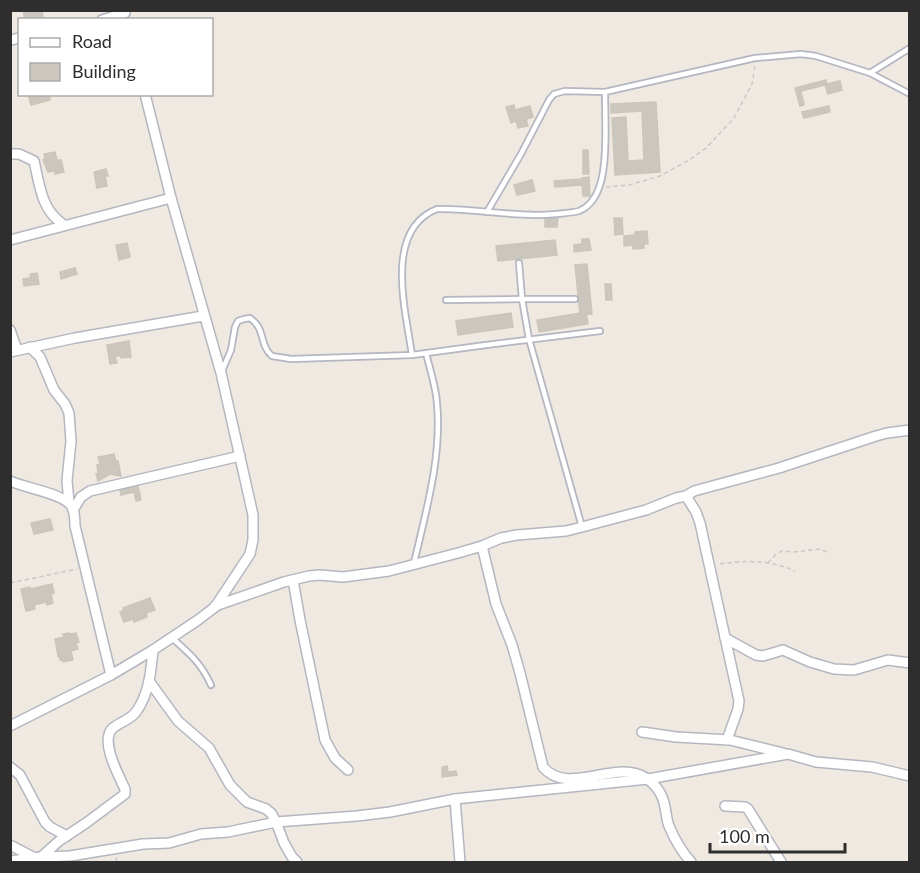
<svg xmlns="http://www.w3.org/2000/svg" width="920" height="873" viewBox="0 0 920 873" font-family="Lato,sans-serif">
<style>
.building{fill:#cbc7bf;stroke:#cbc5ba;stroke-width:1.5}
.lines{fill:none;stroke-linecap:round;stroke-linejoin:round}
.service-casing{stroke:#b4b7c1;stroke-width:8}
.minor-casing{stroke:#b4b7c1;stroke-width:12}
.path{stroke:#c9c9c9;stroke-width:1.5;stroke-dasharray:4.5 3;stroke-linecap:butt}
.service{stroke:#fff;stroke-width:4.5}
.minor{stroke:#fff;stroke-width:9}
</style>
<rect width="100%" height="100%" fill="#efe9e1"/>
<g class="building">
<polygon points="23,10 42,10 43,18 25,20"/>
<polygon points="826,80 827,84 840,81 842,90 828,94 825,85 801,91 804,105 800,106 795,88"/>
<polygon points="28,94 49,94 50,100 31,105"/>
<polygon points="656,102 660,172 615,175 612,118 626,117 628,161 644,160 642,111 611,113 611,104"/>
<polygon points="514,105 515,110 530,106 533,117 526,119 528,126 518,128 516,121 511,123 506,107"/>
<polygon points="829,106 830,112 804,118 802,112"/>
<polygon points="583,150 588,150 589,174 583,174"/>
<polygon points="55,152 57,160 61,160 64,172 55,174 55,171 48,172 43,160 45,159 44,154"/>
<polygon points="106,169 108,176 105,176 107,186 97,188 94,172"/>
<polygon points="589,177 590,196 583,196 582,185 555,187 554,181 582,179 582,178"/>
<polygon points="532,180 535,191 517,195 514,185"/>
<polygon points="545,218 558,218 557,227 545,227"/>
<polygon points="614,218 622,218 623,234 615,235"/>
<polygon points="647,231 648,244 644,244 644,248 633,249 633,245 624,246 624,236 635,235 635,232"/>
<polygon points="582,239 589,239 591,250 574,252 574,245 582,244"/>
<polygon points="555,240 557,255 498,261 496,246"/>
<polygon points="127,243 130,257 119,260 116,245"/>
<polygon points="587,264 592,314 580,315 575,265"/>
<polygon points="75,268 77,274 61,279 60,272"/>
<polygon points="37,273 39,284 24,286 23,279 31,278 30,274"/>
<polygon points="605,284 611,284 612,300 606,300"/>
<polygon points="586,312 588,324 539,332 537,320"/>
<polygon points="511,313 513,327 458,335 456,321"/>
<polygon points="129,341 131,357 121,358 121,356 115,356 117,363 110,364 107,345"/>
<polygon points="114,454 116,461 118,461 121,476 110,474 98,481 96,474 98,474 97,465 100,464 98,457"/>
<polygon points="138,486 141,500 136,501 134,492 121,495 120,490"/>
<polygon points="50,519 53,530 34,534 31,523"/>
<polygon points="52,584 54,593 51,594 53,603 47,605 46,602 34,605 35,609 26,611 21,589 30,587 31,589"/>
<polygon points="150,598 155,610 146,613 147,617 134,622 133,619 124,622 120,612 124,610 123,608"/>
<polygon points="69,633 70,634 76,633 79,642 76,643 78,649 71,651 73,660 63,662 62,660 60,660 59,655 58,656 55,639 64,637 63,634"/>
<polygon points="447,766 448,772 456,771 457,775 442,777 442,767"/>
</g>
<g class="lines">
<defs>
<g id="service">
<polyline points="870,73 910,48"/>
<polyline points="487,212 521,154 549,100 554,94 565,91 605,92 755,58 801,54 816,56 870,73 910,94"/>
<polyline points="519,263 522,299 529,339 582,527"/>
<polyline points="446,300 522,299 575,299"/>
<path d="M 412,355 C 406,312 383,230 437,209 C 477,208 516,218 556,214 C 563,213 572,213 579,211 C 589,207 595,199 599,188 C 608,165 605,118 605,92"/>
<path d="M 222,371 L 231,350 L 235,327 L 238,321 L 244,319 L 250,318 C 266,329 259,345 272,356 L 291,359 L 412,355 L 486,345 L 600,331"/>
<path d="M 414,563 C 426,511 442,457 437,403 C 436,387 430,370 426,353"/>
<path d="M 172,638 C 190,654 201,663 211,685"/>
</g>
<g id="minor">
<polyline points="102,20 125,13"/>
<polyline points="10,40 20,38"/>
<path d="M 10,154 L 19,154 L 34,161 C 40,186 41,210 64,225"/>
<polyline points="10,240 171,198"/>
<polyline points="10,330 17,350"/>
<polyline points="30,347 40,357 54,390 65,404 69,413 71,441 67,481 69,502"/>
<polyline points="10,352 75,338 203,316"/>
<path d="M 10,481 C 25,488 66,494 72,507 C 75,513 75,520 75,526 L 111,675"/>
<polyline points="686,496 696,512 700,523 739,701 738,709 727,740"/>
<polyline points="73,510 81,497 90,491 240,456"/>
<path d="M 482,546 L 496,604 L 512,645 L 520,673 L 543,767 C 568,797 616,758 646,778 C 659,787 664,797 666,813 C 667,817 667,822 669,826 C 674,838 682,852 691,862"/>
<polyline points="293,580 300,620 325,740 335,758 348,770"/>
<polyline points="215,606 284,582 309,576 319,575 343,577 389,571 458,553 482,546 501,538 517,535 566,531 582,527 646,510 676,498 686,496 694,491 779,468 876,436 887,433 910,430"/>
<polyline points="725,638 756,655 763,656 783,650 810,662 834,669 854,670 888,660 910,663"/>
<polyline points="149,681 178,721 209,748 230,785 247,802 266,809 271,813 276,822 284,843 292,857 297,862"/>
<polyline points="10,726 111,675 153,650 198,620 215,607 250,554 253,540 253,515 221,373 171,198 145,94"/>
<polyline points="642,732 676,737 730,740 783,753"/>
<polyline points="10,767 20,775 45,822 50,827 67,836"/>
<polyline points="455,799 460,862"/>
<polyline points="725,806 745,807 748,809 781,862"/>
<polyline points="10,845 35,858"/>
<path d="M 39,859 L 59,841 L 86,823 L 125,794 L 125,789 C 119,776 99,740 113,728 C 120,722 130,720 136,712 C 149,694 151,672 153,650"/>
<polyline points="10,861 41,857 70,856 143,844 169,843 201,834 228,832 276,822 357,816 390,812 455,799 648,779 788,754 816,762 872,767 910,776"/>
</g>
</defs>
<use href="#service" class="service-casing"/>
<use href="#minor" class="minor-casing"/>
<g class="path">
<polyline points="606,187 629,185 660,176 689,160 706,148 734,118 752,84 755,65"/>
<polyline points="768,563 776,554 782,551 794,552 819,549 830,553"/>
<path d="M 720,564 C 745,560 771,560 795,571"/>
<polyline points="10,583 77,569"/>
<polyline points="116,862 117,857"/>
</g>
<use href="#service" class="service"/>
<use href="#minor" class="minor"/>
</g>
<rect width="920" height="873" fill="none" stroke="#2e2e2e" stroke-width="24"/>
<rect x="18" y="18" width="195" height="78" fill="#ffffff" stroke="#ababab" stroke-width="1.5"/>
<rect x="30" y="38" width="30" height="9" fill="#ffffff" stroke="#ababab" stroke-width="1.5"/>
<text x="72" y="48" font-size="18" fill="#2e2e2e">Road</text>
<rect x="30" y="63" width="30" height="18" fill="#cbc7bf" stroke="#ababab" stroke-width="1.5"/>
<text x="72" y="78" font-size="18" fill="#2e2e2e">Building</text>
<path d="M710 843v9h135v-9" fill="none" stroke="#2e2e2e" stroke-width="3"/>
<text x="719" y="843" font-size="18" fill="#2e2e2e" stroke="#ffffff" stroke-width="4.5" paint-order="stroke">100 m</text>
</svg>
